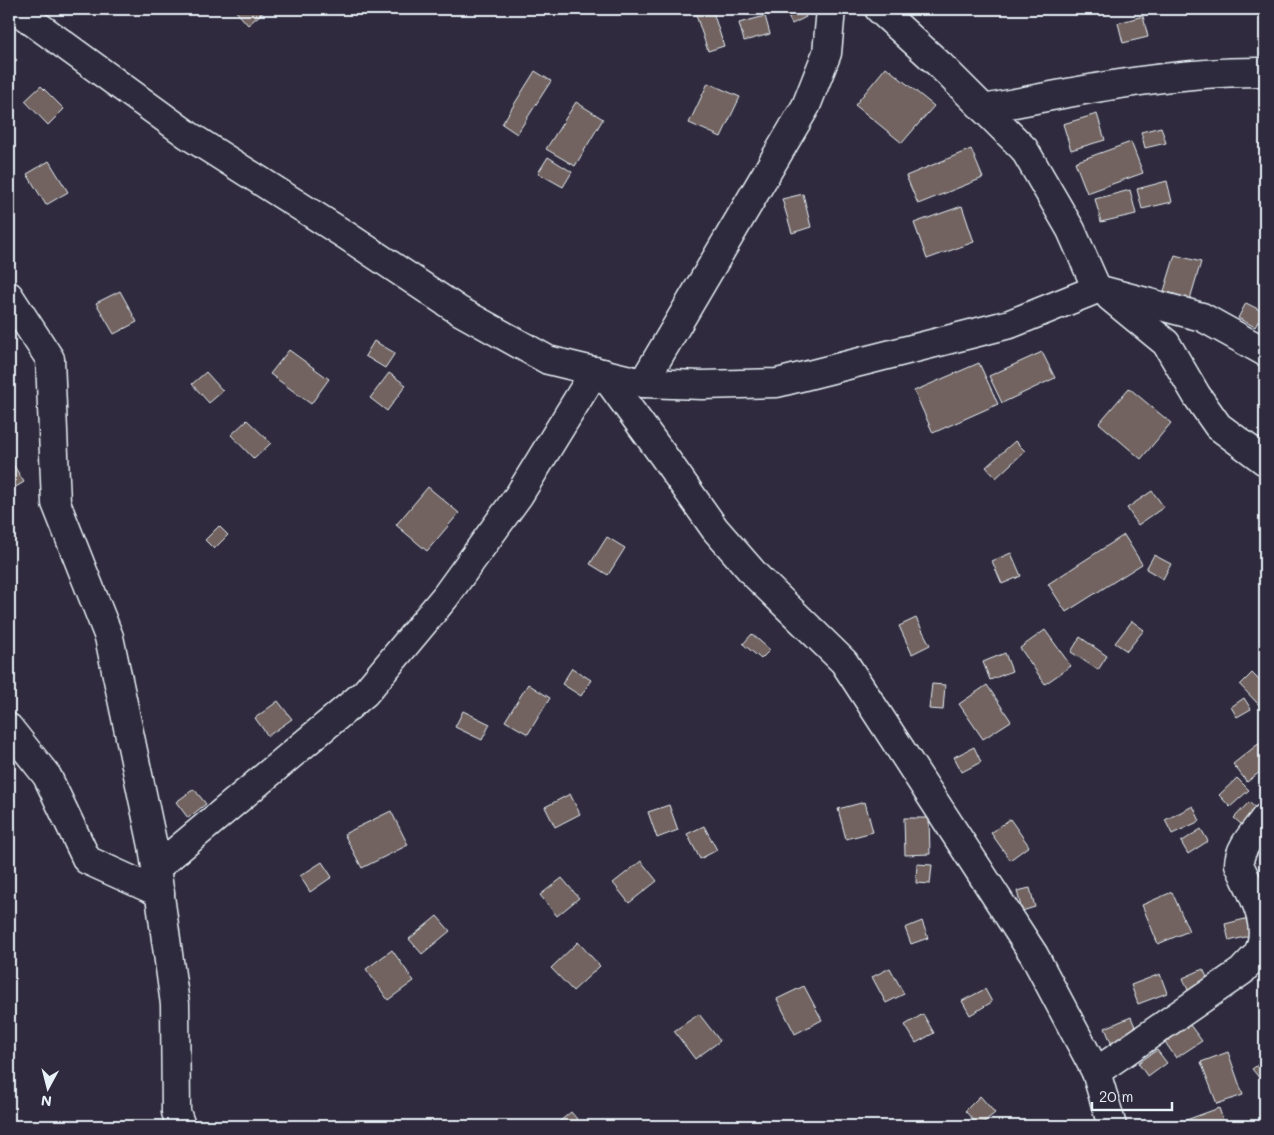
<svg xmlns="http://www.w3.org/2000/svg" width="1274" height="1135" viewBox="0 0 1274 1135" font-family="Mali,sans-serif">
<style>
.building{fill:#726460;stroke:#e8f1f8}
.lines{fill:none;stroke-linecap:round;stroke-linejoin:round}
.street-casing{stroke:#e8f1f8;stroke-width:31}
.street{stroke:#2f2a3d;stroke-width:28}
</style>
<rect width="100%" height="100%" fill="#2f2a3d"/>
<filter id="ink" filterUnits="userSpaceOnUse"><feTurbulence type="fractalNoise" baseFrequency=".02" numOctaves="2"/><feDisplacementMap in="SourceGraphic" scale="10" xChannelSelector="R" yChannelSelector="G"/><feConvolveMatrix kernelMatrix="1 2 1 2 8 2 1 2 1" color-interpolation-filters="sRGB"/></filter>
<g filter="url(#ink)">
<g class="building">
<polygon points="234,9 267,9 248,25"/>
<polygon points="694,9 712,9 724,46 708,51"/>
<polygon points="784,9 802,9 806,17 792,24"/>
<polygon points="765,16 770,34 744,41 739,23"/>
<polygon points="1143,16 1148,37 1123,43 1118,23"/>
<polygon points="9,54 17,60 9,70"/>
<polygon points="886,67 934,106 902,143 855,105"/>
<polygon points="535,71 551,81 517,134 502,124"/>
<polygon points="708,83 740,97 721,137 689,123"/>
<polygon points="41,86 64,109 48,125 25,101"/>
<polygon points="576,102 603,119 575,166 546,149"/>
<polygon points="1097,114 1105,140 1071,150 1063,124"/>
<polygon points="1161,127 1166,143 1145,148 1141,132"/>
<polygon points="1131,142 1143,173 1087,193 1075,162"/>
<polygon points="971,149 983,178 918,204 906,176"/>
<polygon points="548,157 572,172 563,187 538,173"/>
<polygon points="49,161 68,192 46,205 27,174"/>
<polygon points="1167,181 1172,202 1142,209 1137,189"/>
<polygon points="1130,190 1136,214 1101,222 1095,199"/>
<polygon points="803,194 811,227 792,233 782,199"/>
<polygon points="962,206 974,242 927,259 914,223"/>
<polygon points="1175,255 1201,262 1190,299 1164,291"/>
<polygon points="120,291 137,322 114,334 96,303"/>
<polygon points="1246,303 1264,312 1255,327 1238,318"/>
<polygon points="374,341 395,353 385,368 365,356"/>
<polygon points="289,350 329,379 311,404 270,374"/>
<polygon points="1042,352 1055,378 1002,403 989,376"/>
<polygon points="979,363 998,404 933,433 914,391"/>
<polygon points="206,372 223,391 209,403 192,384"/>
<polygon points="389,373 406,385 387,411 370,398"/>
<polygon points="1129,388 1171,423 1141,459 1099,423"/>
<polygon points="247,420 271,443 254,459 231,435"/>
<polygon points="1015,441 1025,451 996,478 986,467"/>
<polygon points="11,461 24,482 9,491 9,463"/>
<polygon points="428,487 459,513 427,551 396,525"/>
<polygon points="1152,491 1164,507 1138,525 1127,508"/>
<polygon points="219,526 228,535 214,549 205,540"/>
<polygon points="1124,535 1142,564 1066,612 1048,584"/>
<polygon points="607,537 625,548 608,575 590,564"/>
<polygon points="1011,553 1021,576 1002,584 992,561"/>
<polygon points="1154,555 1171,564 1163,579 1146,569"/>
<polygon points="916,618 930,645 912,654 899,626"/>
<polygon points="1132,621 1144,630 1127,651 1115,643"/>
<polygon points="1045,630 1071,666 1045,684 1020,648"/>
<polygon points="752,634 770,650 761,659 743,644"/>
<polygon points="1080,637 1107,656 1098,670 1071,652"/>
<polygon points="1005,653 1012,671 990,680 983,662"/>
<polygon points="572,668 591,680 581,696 562,684"/>
<polygon points="1252,673 1265,686 1265,705 1262,708 1240,685"/>
<polygon points="528,684 550,698 528,734 505,721"/>
<polygon points="932,684 945,685 943,710 929,709"/>
<polygon points="987,685 1011,721 983,739 959,704"/>
<polygon points="1244,698 1251,709 1237,717 1231,707"/>
<polygon points="278,701 292,719 268,736 255,718"/>
<polygon points="463,711 490,724 482,740 455,727"/>
<polygon points="1262,741 1265,745 1265,768 1247,782 1233,764"/>
<polygon points="974,747 981,762 962,772 954,757"/>
<polygon points="1237,778 1249,790 1230,807 1219,795"/>
<polygon points="194,789 206,804 188,818 176,802"/>
<polygon points="570,794 580,814 555,827 545,807"/>
<polygon points="865,802 873,832 846,839 838,809"/>
<polygon points="1249,802 1264,816 1249,831 1234,818"/>
<polygon points="669,805 678,830 657,838 648,812"/>
<polygon points="1193,806 1200,821 1172,834 1165,820"/>
<polygon points="391,811 408,845 362,868 344,834"/>
<polygon points="904,818 929,818 930,854 905,855"/>
<polygon points="1010,819 1029,846 1010,860 991,833"/>
<polygon points="704,826 717,850 700,859 687,834"/>
<polygon points="1201,829 1208,841 1188,854 1181,842"/>
<polygon points="641,861 657,881 629,903 613,883"/>
<polygon points="322,862 332,877 310,892 300,876"/>
<polygon points="917,864 932,865 930,884 916,883"/>
<polygon points="562,878 579,898 557,916 540,895"/>
<polygon points="1030,888 1035,907 1022,911 1017,891"/>
<polygon points="1172,892 1189,931 1158,944 1142,905"/>
<polygon points="437,916 450,931 422,954 409,939"/>
<polygon points="1253,917 1257,934 1229,941 1225,924"/>
<polygon points="922,921 928,938 911,944 905,928"/>
<polygon points="578,942 600,966 573,991 551,968"/>
<polygon points="392,950 414,981 388,1000 366,969"/>
<polygon points="890,968 904,994 886,1003 872,977"/>
<polygon points="1203,969 1211,985 1190,995 1183,978"/>
<polygon points="1160,974 1167,993 1138,1004 1131,985"/>
<polygon points="804,986 822,1020 795,1034 777,999"/>
<polygon points="985,989 992,1002 970,1015 962,1001"/>
<polygon points="699,1014 720,1041 695,1059 674,1031"/>
<polygon points="923,1014 934,1033 916,1043 905,1025"/>
<polygon points="1131,1017 1140,1039 1114,1050 1105,1028"/>
<polygon points="1190,1025 1202,1041 1176,1058 1165,1042"/>
<polygon points="1157,1050 1167,1063 1148,1077 1138,1063"/>
<polygon points="1228,1052 1243,1095 1217,1104 1201,1062"/>
<polygon points="1265,1060 1265,1085 1252,1069"/>
<polygon points="980,1096 995,1113 979,1126 965,1111"/>
<polygon points="1219,1108 1225,1126 1179,1126 1178,1123"/>
<polygon points="571,1112 583,1126 554,1126"/>
</g>
<g class="lines">
<defs>
<g id="street">
<polyline points="15,9 188,135 347,236 458,310 548,360 643,383 702,385 777,383 1010,324 1097,289 1202,317 1265,352"/>
<polyline points="879,9 940,65 1024,149 1071,230 1097,289"/>
<path d="M 984,109 C 1077,91 1170,71 1265,72"/>
<polyline points="9,296 50,359 56,503 109,637 153,846 175,1004 176,1112 181,1126"/>
<polyline points="1110,297 1166,343 1197,396 1218,426 1265,461"/>
<polyline points="603,373 665,458 715,529 756,576 844,662 1034,955 1096,1072 1112,1126"/>
<polyline points="643,383 806,106 827,53 831,9"/>
<polyline points="9,728 47,776 87,860 160,893"/>
<polyline points="156,868 365,693 445,597 519,495 595,371"/>
<path d="M 1096,1072 L 1242,971 C 1247,965 1254,959 1258,953 C 1273,924 1250,891 1239,864 C 1239,847 1256,831 1265,818"/>
</g>
</defs>
<use href="#street" class="street-casing"/>
<use href="#street" class="street"/>
</g>
</g>
<rect width="1274" height="1135" fill="none" stroke="#2f2a3d" stroke-width="30"/>
<rect x="15" y="15" width="1244" height="1105" fill="none" stroke="#e8f1f8" stroke-width="2" filter="url(#ink)"/>
<g transform="translate(48 1088) rotate(187)" stroke="#2f2a3d" stroke-width="4" paint-order="stroke">
<path d="M0-4L9 19L0 12L-9 19Z" fill="#e8f1f8"/>
<text y="-8" font-size="14" font-weight="bold" text-anchor="middle" fill="#e8f1f8">N</text>
</g>
<path d="M1092 1102v8h80v-8" fill="none" stroke="#e8f1f8" stroke-width="2.5"/>
<text x="1099" y="1102" font-size="15" fill="#e8f1f8" stroke="#2f2a3d" stroke-width="4" paint-order="stroke">20 m</text>
</svg>
